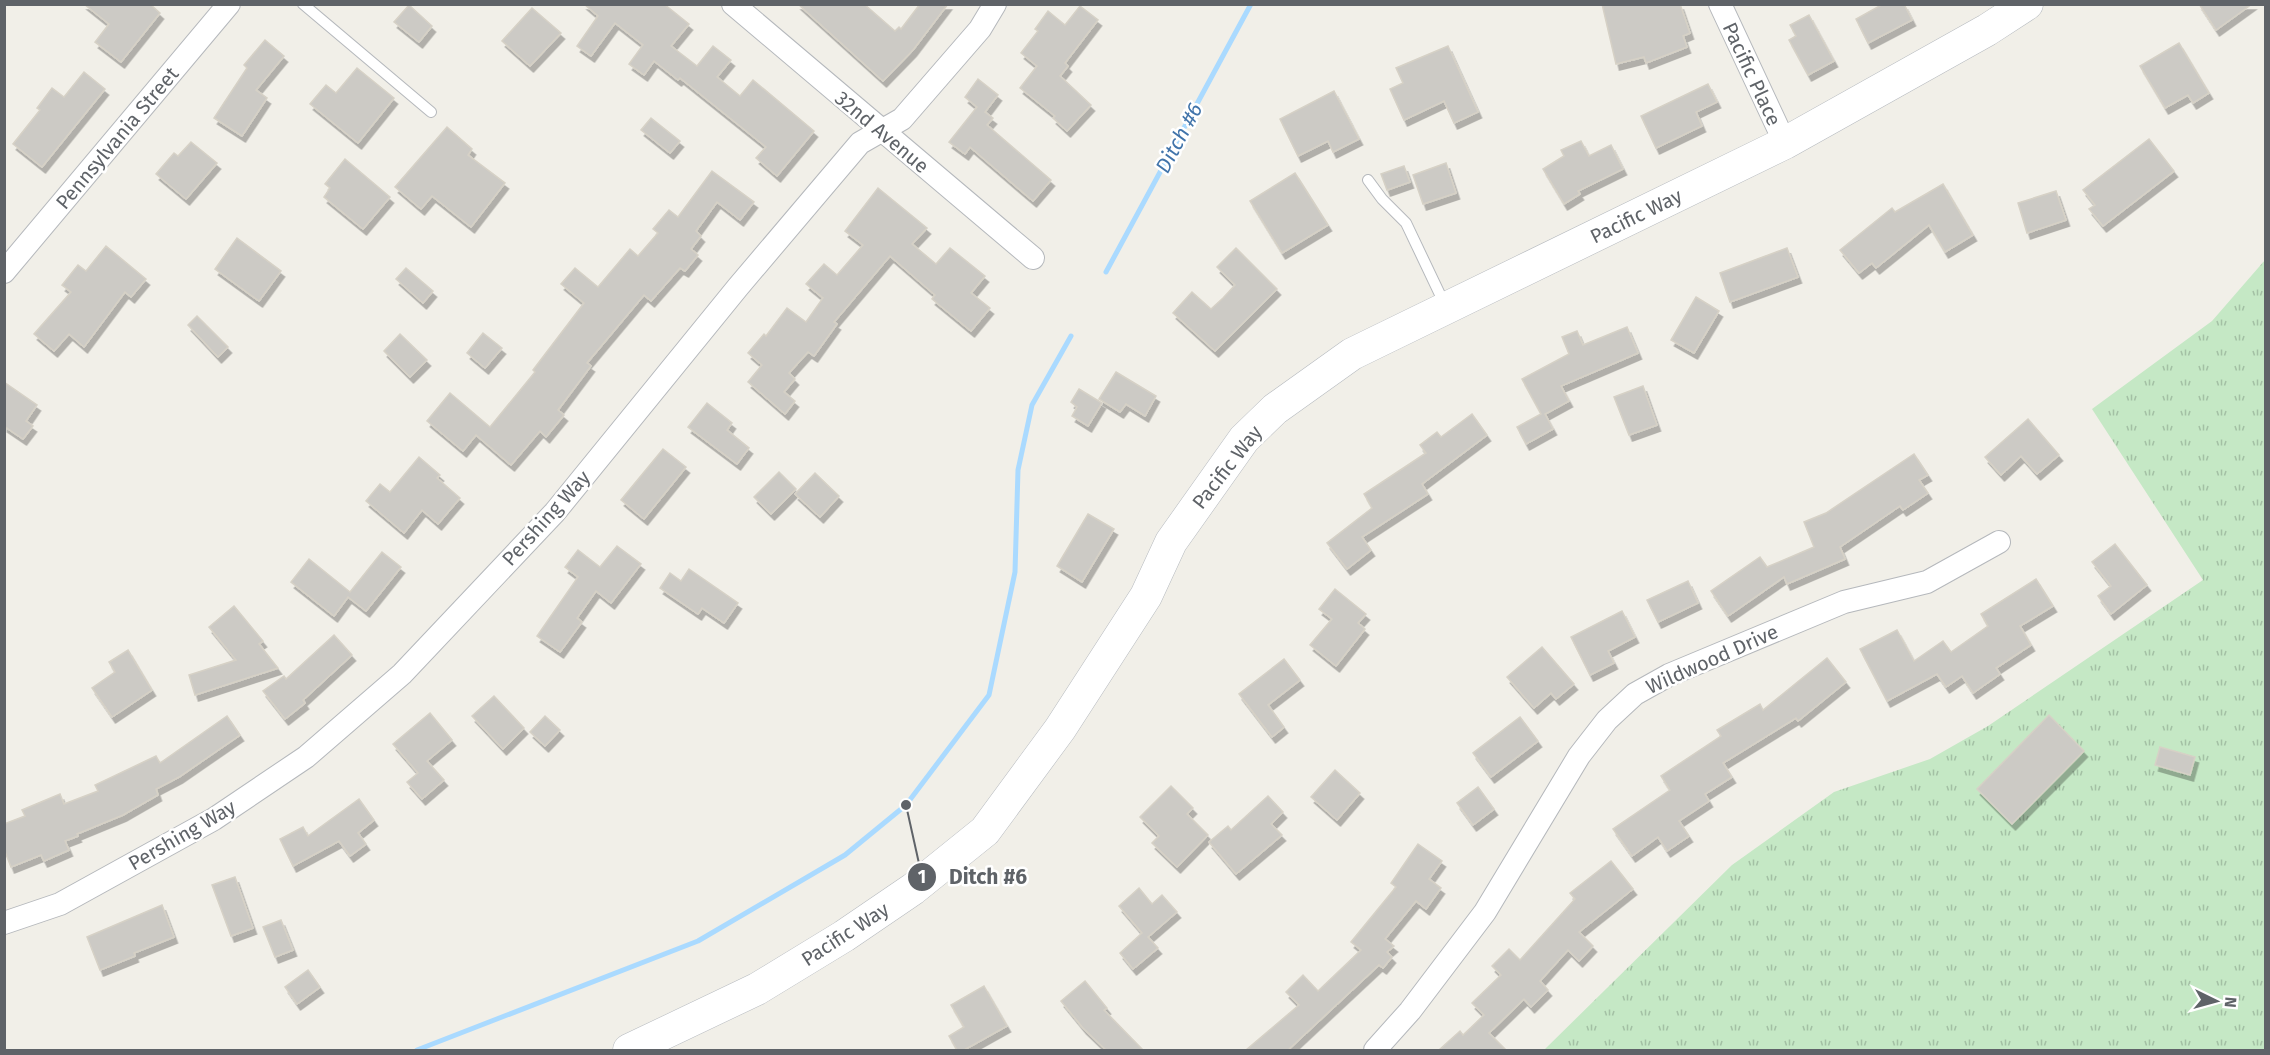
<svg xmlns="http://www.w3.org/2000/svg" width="2270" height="1055" viewBox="0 0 2270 1055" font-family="'Fira Sans',sans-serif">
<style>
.grass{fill:url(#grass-tufts)}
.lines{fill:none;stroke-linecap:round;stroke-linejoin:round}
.stream{stroke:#aadaff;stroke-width:5}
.building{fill:#cccac5;stroke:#d6d1c6;stroke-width:1.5;filter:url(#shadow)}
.service-casing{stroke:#b5b8bc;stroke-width:12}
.minor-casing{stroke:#b5b8bc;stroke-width:24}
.secondary-casing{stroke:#b6babf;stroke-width:33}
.service{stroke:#fff;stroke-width:10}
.minor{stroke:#fff;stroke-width:22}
.secondary{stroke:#fff;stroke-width:32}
.labels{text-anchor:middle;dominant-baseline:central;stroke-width:5;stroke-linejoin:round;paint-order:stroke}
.street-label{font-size:20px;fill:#5f6368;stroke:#fff}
.water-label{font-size:21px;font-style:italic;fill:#4174aa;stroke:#fff}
.leader{fill:none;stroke:#5f6368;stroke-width:2}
.callout-dot{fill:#5f6368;stroke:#fff;stroke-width:2}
.mark-label{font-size:18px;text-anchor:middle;font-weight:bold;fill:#fff}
.callout-label{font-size:21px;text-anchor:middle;font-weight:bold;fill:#5f6368;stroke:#fff;stroke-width:5;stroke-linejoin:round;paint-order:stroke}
</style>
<defs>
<pattern id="grass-tufts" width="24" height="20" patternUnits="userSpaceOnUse" patternTransform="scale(1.5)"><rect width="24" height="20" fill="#c5e8c5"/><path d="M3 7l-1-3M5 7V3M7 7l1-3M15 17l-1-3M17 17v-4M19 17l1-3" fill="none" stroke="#a3c0a4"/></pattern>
<filter id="shadow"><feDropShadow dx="3.5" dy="6" stdDeviation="0" flood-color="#0004"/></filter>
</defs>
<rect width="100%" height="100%" fill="#f1efe8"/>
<polygon class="grass" points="2265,260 2265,1050 1544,1050 1732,865 1834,792 1930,759 1988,726 2203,580 2092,409 2212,321"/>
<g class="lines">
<g class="stream">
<polyline points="1106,272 1251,4"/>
<polyline points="417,1050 698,941 845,855 906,805 989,695 1015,572 1018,470 1032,405 1071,336"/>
</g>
</g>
<g class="building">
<polygon points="84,4 150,4 160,13 121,62 95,42 109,24"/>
<polygon points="584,4 664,4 689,24 671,46 697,66 713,46 731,60 717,77 740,96 753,80 814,131 777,176 756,158 766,147 680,78 678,80 654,61 644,75 629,64 643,45 615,23 591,56 577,46 598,16"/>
<polygon points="798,4 864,4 895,31 899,27 901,29 920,4 948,4 913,50 883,81"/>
<polygon points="1602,4 1680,4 1690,33 1683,36 1687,47 1646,63 1644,57 1616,64"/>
<polygon points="1883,4 1904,4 1912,20 1868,43 1856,19"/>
<polygon points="2199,4 2252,4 2216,30"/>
<polygon points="409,5 432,26 419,42 394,22"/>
<polygon points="1080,6 1098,20 1065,63 1068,66 1060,76 1091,105 1067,131 1053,118 1055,116 1020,88 1037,66 1021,53 1038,31 1035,29 1048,11 1065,25"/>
<polygon points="532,8 561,33 530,66 502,41"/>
<polygon points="1809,15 1834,61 1808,75 1789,40 1796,36 1790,25"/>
<polygon points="265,40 284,56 256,90 267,98 242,136 214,118 247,68 244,65"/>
<polygon points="2179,43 2209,93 2193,103 2188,95 2165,108 2140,66"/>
<polygon points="1448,46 1478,112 1454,123 1444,101 1404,120 1390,89 1403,83 1396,68"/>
<polygon points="357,68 394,98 358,143 310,104 326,85 336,93"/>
<polygon points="84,72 105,89 42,167 13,144 40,110 37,108 52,88 64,97"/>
<polygon points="978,79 998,95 985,112 993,118 987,125 1051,180 1033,201 970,147 965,154 949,142 977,107 965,97"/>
<polygon points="1708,84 1717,102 1696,112 1702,126 1656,148 1641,116"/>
<polygon points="1334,91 1359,139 1333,152 1328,141 1298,156 1280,119"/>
<polygon points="651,118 680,141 670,153 641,130"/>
<polygon points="447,127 472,149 468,155 505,183 471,227 432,196 421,209 395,187"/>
<polygon points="2149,139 2174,171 2103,226 2089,209 2095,205 2083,190"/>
<polygon points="1581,141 1589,156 1611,145 1623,169 1578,191 1580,194 1564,204 1543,169 1564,156 1561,150"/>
<polygon points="191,142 217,163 186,199 156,174 174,153 178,156"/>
<polygon points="345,159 390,197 363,229 324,197 330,188 325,184"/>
<polygon points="1446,163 1456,193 1423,204 1413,175"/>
<polygon points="1404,166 1410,182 1387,190 1381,174"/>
<polygon points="712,171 754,202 740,220 717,202 696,231 701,236 691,249 698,255 685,271 680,268 651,301 644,295 587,363 591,366 558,410 564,415 546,437 540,431 511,465 476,435 463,451 427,421 450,393 490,427 535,372 533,370 584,303 561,284 575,268 598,287 630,249 638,256 658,233 653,229 669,210 678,217"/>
<polygon points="1295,173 1328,225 1282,253 1250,201"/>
<polygon points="1943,184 1973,235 1945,252 1929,225 1876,268 1872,263 1859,273 1840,250 1892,208 1895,212"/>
<polygon points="878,188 927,228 912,244 936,264 950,248 985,276 971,293 990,308 971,331 932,299 935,295 890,256 834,322 837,324 814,356 808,352 789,373 795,379 784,392 795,401 785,414 748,382 762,365 748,353 764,334 766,336 787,308 806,322 823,298 806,284 824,264 837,275 863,245 845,231"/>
<polygon points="2056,191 2066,220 2027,233 2018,203"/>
<polygon points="237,238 281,271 259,301 215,269"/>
<polygon points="106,246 146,279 131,297 125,292 84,347 69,334 54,351 34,334 71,292 62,285 78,265 86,271"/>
<polygon points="1236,248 1277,289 1215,351 1173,313 1192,292 1211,309 1223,298 1235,285 1217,267"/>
<polygon points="1787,248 1798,277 1730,302 1720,273"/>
<polygon points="406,268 433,291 423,303 396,279"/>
<polygon points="1696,297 1719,311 1694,353 1671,340"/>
<polygon points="197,316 228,347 218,357 188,325"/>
<polygon points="1627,327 1638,353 1561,386 1569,401 1545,414 1553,429 1526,444 1517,427 1541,414 1522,379 1569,354 1562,337 1577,331 1583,345"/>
<polygon points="483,333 502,348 485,368 467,353"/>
<polygon points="400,334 427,360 410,377 384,351"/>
<polygon points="1116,372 1156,396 1145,416 1126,404 1120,412 1099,399"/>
<polygon points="4,382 37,405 26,421 33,426 23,439 4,426"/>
<polygon points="1643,386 1657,425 1629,435 1614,397"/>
<polygon points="1079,389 1102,403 1088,426 1072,416 1077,407 1071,402"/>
<polygon points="707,403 732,423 727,430 749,448 737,464 688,427"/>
<polygon points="1472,414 1487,435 1422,484 1428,494 1362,537 1371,550 1347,569 1327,543 1372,508 1364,494 1426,453 1420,445 1437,432 1441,437"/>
<polygon points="2028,419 2059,455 2037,474 2021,456 2001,475 1985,457"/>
<polygon points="663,449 686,467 644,519 621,500"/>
<polygon points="1914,454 1928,475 1919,480 1928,493 1903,510 1900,506 1840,547 1845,559 1787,584 1784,577 1728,616 1711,591 1760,557 1767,567 1814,547 1804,522 1826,513"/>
<polygon points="419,457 440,475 437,478 460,498 438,524 422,510 404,533 366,501 380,484 390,492"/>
<polygon points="779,472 796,489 771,514 754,497"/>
<polygon points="815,473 839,496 820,517 795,494"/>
<polygon points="1088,514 1114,529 1082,582 1057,566"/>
<polygon points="2115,544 2147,585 2111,614 2098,596 2111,586 2092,562"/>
<polygon points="617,546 641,564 611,603 596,591 577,618 582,622 560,652 537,636 578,577 565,567 578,550 600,567"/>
<polygon points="382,552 401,567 366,611 348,597 334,616 291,582 309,559 350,592"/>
<polygon points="689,569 738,603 724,623 702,608 698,614 660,588 670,573 681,581"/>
<polygon points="2036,579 2053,606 2020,626 2031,645 1996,668 2000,674 1973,693 1962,676 1946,687 1937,674 1887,701 1860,649 1897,630 1914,661 1943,641 1951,652 1988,626 1981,614"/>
<polygon points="1688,581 1698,603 1658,622 1647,600"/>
<polygon points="1335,589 1366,614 1358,623 1365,629 1336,666 1310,645 1332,619 1319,609"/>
<polygon points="234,606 263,641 259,644 278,668 195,695 189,675 236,660 209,627"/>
<polygon points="1622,611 1635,637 1608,651 1614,663 1590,675 1571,637"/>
<polygon points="334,635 352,655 303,700 305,703 285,719 263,691 284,676 286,679"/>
<polygon points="1542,647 1574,684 1556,699 1551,693 1534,708 1507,677"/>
<polygon points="128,650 152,690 112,717 92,688 115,672 109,662"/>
<polygon points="1827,658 1846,682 1798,721 1796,718 1723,763 1732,777 1705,794 1709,801 1679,821 1689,836 1667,851 1658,837 1632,856 1613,829 1670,790 1661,776 1721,736 1717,730 1760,704 1763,710"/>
<polygon points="1284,659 1300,680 1268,705 1284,727 1272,737 1239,694"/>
<polygon points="494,696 524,728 503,749 472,716"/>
<polygon points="430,713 452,740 427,761 444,780 422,799 407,782 418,773 393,744"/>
<polygon points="2049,715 2084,751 2012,824 1977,789"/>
<polygon points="227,716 240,735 179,777 156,789 158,795 123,815 77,834 78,836 65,841 69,850 44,861 41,855 11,867 4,849 4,824 25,816 22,810 60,794 64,804 98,791 95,785 156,756 160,763"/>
<polygon points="545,716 560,730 545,746 530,732"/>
<polygon points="1520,717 1538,741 1491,777 1473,753"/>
<polygon points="2160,747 2195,757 2190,775 2155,765"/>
<polygon points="1335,770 1360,793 1337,820 1311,797"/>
<polygon points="1171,786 1193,808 1187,814 1208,835 1177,867 1152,843 1159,836 1140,817"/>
<polygon points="1478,787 1494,809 1473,825 1457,803"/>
<polygon points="1268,796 1283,812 1271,824 1282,835 1236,874 1209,842 1228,826 1231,830"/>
<polygon points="359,799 374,820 358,833 366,844 350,856 339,841 293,866 280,839 303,827 308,836"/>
<polygon points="1418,844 1442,861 1429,879 1441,888 1426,909 1416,901 1385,939 1394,946 1387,952 1392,957 1383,968 1379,965 1288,1050 1246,1050 1299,1005 1286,992 1303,975 1318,991 1361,950 1351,942 1396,887 1391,883"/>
<polygon points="1611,861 1633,889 1579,932 1593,946 1579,961 1568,950 1540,981 1548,990 1531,1007 1524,999 1489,1033 1506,1050 1439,1050 1460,1031 1463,1035 1484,1015 1472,1003 1501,975 1492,966 1509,949 1520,960 1575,899 1570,893"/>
<polygon points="235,877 253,928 231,936 212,885"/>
<polygon points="1139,888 1152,904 1162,895 1177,912 1148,937 1158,948 1133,969 1120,953 1142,933 1119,906"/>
<polygon points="162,905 174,937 134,953 135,956 100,970 87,937"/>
<polygon points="281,920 293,950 275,957 263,927"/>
<polygon points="308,970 320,987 297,1004 285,987"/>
<polygon points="1085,981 1107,1008 1104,1010 1143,1050 1106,1050 1083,1028 1061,1001"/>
<polygon points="984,986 1007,1026 964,1050 957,1050 949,1036 964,1027 951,1005"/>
</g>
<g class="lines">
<defs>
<g id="service">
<polyline points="303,4 431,112"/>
<polyline points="1368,180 1382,199 1406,223 1445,305"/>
</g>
<g id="minor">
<polyline points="733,4 1033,258"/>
<polyline points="1720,4 1785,143"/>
<polyline points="4,272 229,4"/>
<polyline points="4,923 60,904 214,819 306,757 402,674 555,512 738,287 860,143 902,119 980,29 995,4"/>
<polyline points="1375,1050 1410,1011 1485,912 1579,756 1607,720 1635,694 1669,675 1844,602 1927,582 1999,542"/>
</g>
<polyline id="secondary" points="629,1050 757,989 844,936 913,889 985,831 1060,729 1146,596 1171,542 1244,439 1275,409 1352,354 1785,143 1987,30 2027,4"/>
</defs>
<use href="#service" class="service-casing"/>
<use href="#minor" class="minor-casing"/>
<use href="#secondary" class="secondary-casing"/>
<use href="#service" class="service"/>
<use href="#minor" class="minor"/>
<use href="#secondary" class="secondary"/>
</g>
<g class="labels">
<g class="street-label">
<text transform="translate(1752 74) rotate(65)">Pacific Place</text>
<text transform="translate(882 132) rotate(40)">32nd Avenue</text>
<text transform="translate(117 138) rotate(-50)">Pennsylvania Street</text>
<text transform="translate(1636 216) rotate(-26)">Pacific Way</text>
<text transform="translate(1227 467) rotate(-52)">Pacific Way</text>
<text transform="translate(546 518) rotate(-48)">Pershing Way</text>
<text transform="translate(1712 659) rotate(-24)">Wildwood Drive</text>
<text transform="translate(182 835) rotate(-30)">Pershing Way</text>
<text transform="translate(845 934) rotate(-33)">Pacific Way</text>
</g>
<g class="water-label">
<text transform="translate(1179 138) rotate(-62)">Ditch #6</text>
</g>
</g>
<path class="leader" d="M906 805L922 877"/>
<g class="callout-dot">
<circle cx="906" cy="805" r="6"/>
<circle cx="922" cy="877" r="15"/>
</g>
<g class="mark-label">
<text x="922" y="883">1</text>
</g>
<g class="callout-label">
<text x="988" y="884">Ditch #6</text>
</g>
<rect width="2270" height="1055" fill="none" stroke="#5f6368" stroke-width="12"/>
<g transform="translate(2216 1001) rotate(95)" stroke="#ffffff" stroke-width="4.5" paint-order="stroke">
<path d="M0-4.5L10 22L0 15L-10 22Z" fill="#5f6368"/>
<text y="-9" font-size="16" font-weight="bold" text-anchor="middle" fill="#5f6368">N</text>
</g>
</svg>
